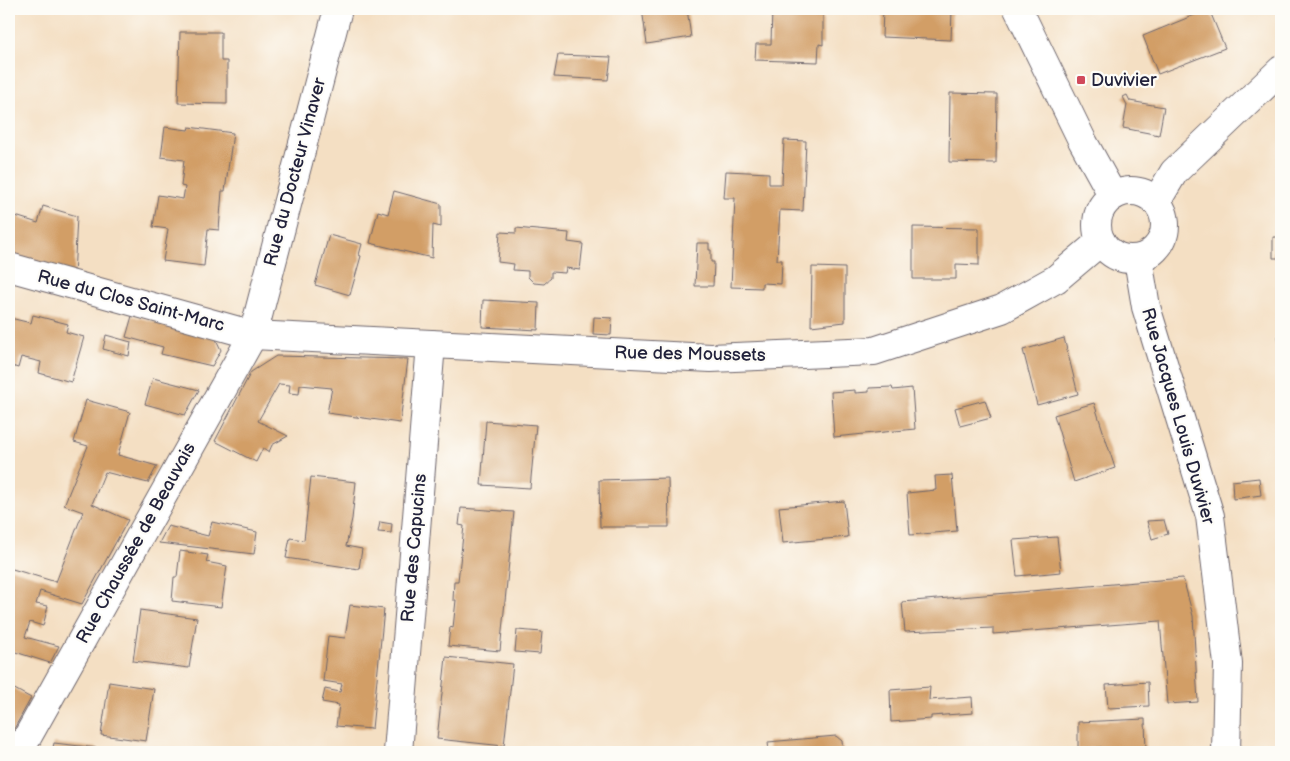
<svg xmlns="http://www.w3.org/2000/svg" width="1290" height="761" viewBox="0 0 1290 761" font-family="'Balsamiq Sans',sans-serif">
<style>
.building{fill:#d29e66}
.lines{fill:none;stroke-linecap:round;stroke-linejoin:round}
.street-casing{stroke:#6c646b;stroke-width:30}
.street{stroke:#fff;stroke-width:28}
.poi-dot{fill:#d1495b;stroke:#fdfcf7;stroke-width:2}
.labels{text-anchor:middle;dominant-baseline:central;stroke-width:4.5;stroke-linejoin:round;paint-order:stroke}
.poi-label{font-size:18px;fill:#22223b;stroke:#fdfcf7;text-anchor:start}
.street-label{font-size:18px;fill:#22223b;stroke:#fdfcf7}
</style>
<rect width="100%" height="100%" fill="#fdfcf7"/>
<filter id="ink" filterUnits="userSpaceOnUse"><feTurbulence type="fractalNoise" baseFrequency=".02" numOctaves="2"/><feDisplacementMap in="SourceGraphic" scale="10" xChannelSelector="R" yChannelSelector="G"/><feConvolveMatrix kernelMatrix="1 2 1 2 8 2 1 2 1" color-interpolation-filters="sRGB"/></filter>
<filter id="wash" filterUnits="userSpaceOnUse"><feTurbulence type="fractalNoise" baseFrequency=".0096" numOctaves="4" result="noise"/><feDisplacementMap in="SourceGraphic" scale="20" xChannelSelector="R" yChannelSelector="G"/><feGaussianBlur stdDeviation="1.12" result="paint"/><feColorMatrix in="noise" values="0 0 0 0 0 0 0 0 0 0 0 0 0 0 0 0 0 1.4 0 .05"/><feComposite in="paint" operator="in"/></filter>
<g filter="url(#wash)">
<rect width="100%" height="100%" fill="#f4dfc3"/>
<g id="blocks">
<g class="building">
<polygon points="642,9 687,9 691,37 647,44"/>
<polygon points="772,9 823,9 823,45 819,44 818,62 755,60 756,44 771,44"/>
<polygon points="883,9 952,9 951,40 882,37"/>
<polygon points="1209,9 1225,48 1158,74 1143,36"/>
<polygon points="180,32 221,32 221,61 227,61 227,104 178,103"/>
<polygon points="558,55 611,57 608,80 554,77"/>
<polygon points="950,93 997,94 996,163 949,162"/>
<polygon points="1127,95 1130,101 1164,107 1159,135 1123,128 1127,105 1123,97"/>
<polygon points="165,127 188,130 189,127 233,133 225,191 222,191 219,230 208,229 204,266 163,261 168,229 153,227 158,195 183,199 185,187 181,186 184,160 161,157"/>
<polygon points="784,140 806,141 803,211 780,210 777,260 782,260 781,284 762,283 762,288 731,287 735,198 724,198 726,171 769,173 769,184 782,184"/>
<polygon points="394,191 441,204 441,227 433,225 432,258 370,243 378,211 388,214"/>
<polygon points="43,206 77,216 74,277 9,257 9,214 38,223"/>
<polygon points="1281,216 1281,258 1273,258 1273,237 1280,237 1278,217"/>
<polygon points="913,227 979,228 979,265 956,264 956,279 913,279"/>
<polygon points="516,228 569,233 568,242 583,244 580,270 566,268 565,273 551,272 551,278 544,284 534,283 528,277 528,271 513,270 514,264 498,262 500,232 516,233"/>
<polygon points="329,235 362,244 359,255 361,256 350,295 315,285"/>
<polygon points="697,243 709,243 709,250 711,250 711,262 714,262 713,286 695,286"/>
<polygon points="812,267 845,268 845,322 811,326"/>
<polygon points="483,300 539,303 538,330 482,327"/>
<polygon points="9,310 12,311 10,318 31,323 33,315 68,324 66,332 84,337 71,382 39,373 41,362 21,357 18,368 9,365"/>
<polygon points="132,316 215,337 221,350 212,366 161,354 163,347 126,337"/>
<polygon points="594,317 612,318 611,335 593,334"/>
<polygon points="1281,334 1281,364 1280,364 1278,335"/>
<polygon points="106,335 131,342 129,356 103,349"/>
<polygon points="1064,338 1078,394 1037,405 1023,350"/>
<polygon points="276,356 408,359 400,423 327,413 332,388 300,385 299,394 289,393 290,385 279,384 258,421 288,436 272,445 269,452 263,448 256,462 215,441 251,372"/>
<polygon points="153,378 199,390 185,415 145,404"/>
<polygon points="892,387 893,390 912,388 915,429 834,437 831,392 855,390 855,393 869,392 869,388"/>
<polygon points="86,400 130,412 118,455 157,466 148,483 105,472 92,504 128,520 82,604 40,591 36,604 48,606 43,626 30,622 25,637 59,646 50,663 9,650 9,568 56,582 83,512 64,505 88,446 74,442"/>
<polygon points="985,400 991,418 960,426 955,408"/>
<polygon points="1094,403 1115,468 1074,482 1054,415"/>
<polygon points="486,421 536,425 530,488 481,485"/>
<polygon points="952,475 957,531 910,535 907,493 936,490 935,476"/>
<polygon points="311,477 356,482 352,519 346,546 362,549 359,569 286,558 290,538 304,540"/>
<polygon points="668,478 669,527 600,527 599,480"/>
<polygon points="1259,478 1261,495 1233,499 1232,481"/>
<polygon points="844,501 848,537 783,543 779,507"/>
<polygon points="461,508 514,512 500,651 448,646 450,627 453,628 456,600 453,600 454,581 458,581 464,526 459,525"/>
<polygon points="1164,520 1168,534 1152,539 1147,521"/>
<polygon points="212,522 257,532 254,554 159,543 168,526 208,536"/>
<polygon points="380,522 392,524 391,533 378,532"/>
<polygon points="1057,537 1061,572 1017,576 1013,540"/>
<polygon points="180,551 208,555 206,562 227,566 221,607 172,601 174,577 177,577"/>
<polygon points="1183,578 1193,616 1198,702 1167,704 1160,621 993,634 993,628 905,632 902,602"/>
<polygon points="350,605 384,609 372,729 336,726 339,705 322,702 325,689 340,692 342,684 323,681 328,636 345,638"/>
<polygon points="140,610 197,618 189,668 133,661"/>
<polygon points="517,630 542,632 540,654 515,652"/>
<polygon points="446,657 513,664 504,746 437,739"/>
<polygon points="109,682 154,689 146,741 101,735"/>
<polygon points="1148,682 1149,706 1108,708 1106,685"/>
<polygon points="9,686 31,698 9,738"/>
<polygon points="930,687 929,700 972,697 973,713 931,716 931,719 891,722 890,690"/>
<polygon points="1145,719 1146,752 1101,752 1101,747 1078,750 1078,722"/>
<polygon points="836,736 842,741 843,752 769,752 768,742"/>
<polygon points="54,743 97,748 97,752 52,752"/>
</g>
</g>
</g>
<g filter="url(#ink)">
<use href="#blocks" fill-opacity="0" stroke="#6c646b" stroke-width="1"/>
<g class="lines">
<defs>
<g id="street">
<polyline points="1018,9 1082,140 1113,196"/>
<circle cx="1131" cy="225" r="34"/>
<polyline points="1156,202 1174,172 1281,70"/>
<polyline points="1138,259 1146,307 1210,516 1228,664 1226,752"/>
<polyline points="9,267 253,335 711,358 874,351 1002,309 1056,279 1101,241"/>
<polyline points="19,752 253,335 338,9"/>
<polyline points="398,752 431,344"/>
</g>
</defs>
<use href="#street" class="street-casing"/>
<use href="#street" class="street"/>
</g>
</g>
<rect class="poi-dot" x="1076" y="75" width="10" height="10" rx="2.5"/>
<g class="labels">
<g class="poi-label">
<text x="1091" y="80">Duvivier</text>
</g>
<g class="street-label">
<text transform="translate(295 172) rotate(-75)">Rue du Docteur Vinaver</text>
<text transform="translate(131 301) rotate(15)">Rue du Clos Saint-Marc</text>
<text transform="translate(690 354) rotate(1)">Rue des Moussets</text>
<text transform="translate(1178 416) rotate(74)">Rue Jacques Louis Duvivier</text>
<text transform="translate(136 543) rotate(-61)">Rue Chaussée de Beauvais</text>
<text transform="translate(414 548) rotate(-85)">Rue des Capucins</text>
</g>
</g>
<rect width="1290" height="761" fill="none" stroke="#fdfcf7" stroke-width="30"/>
</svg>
